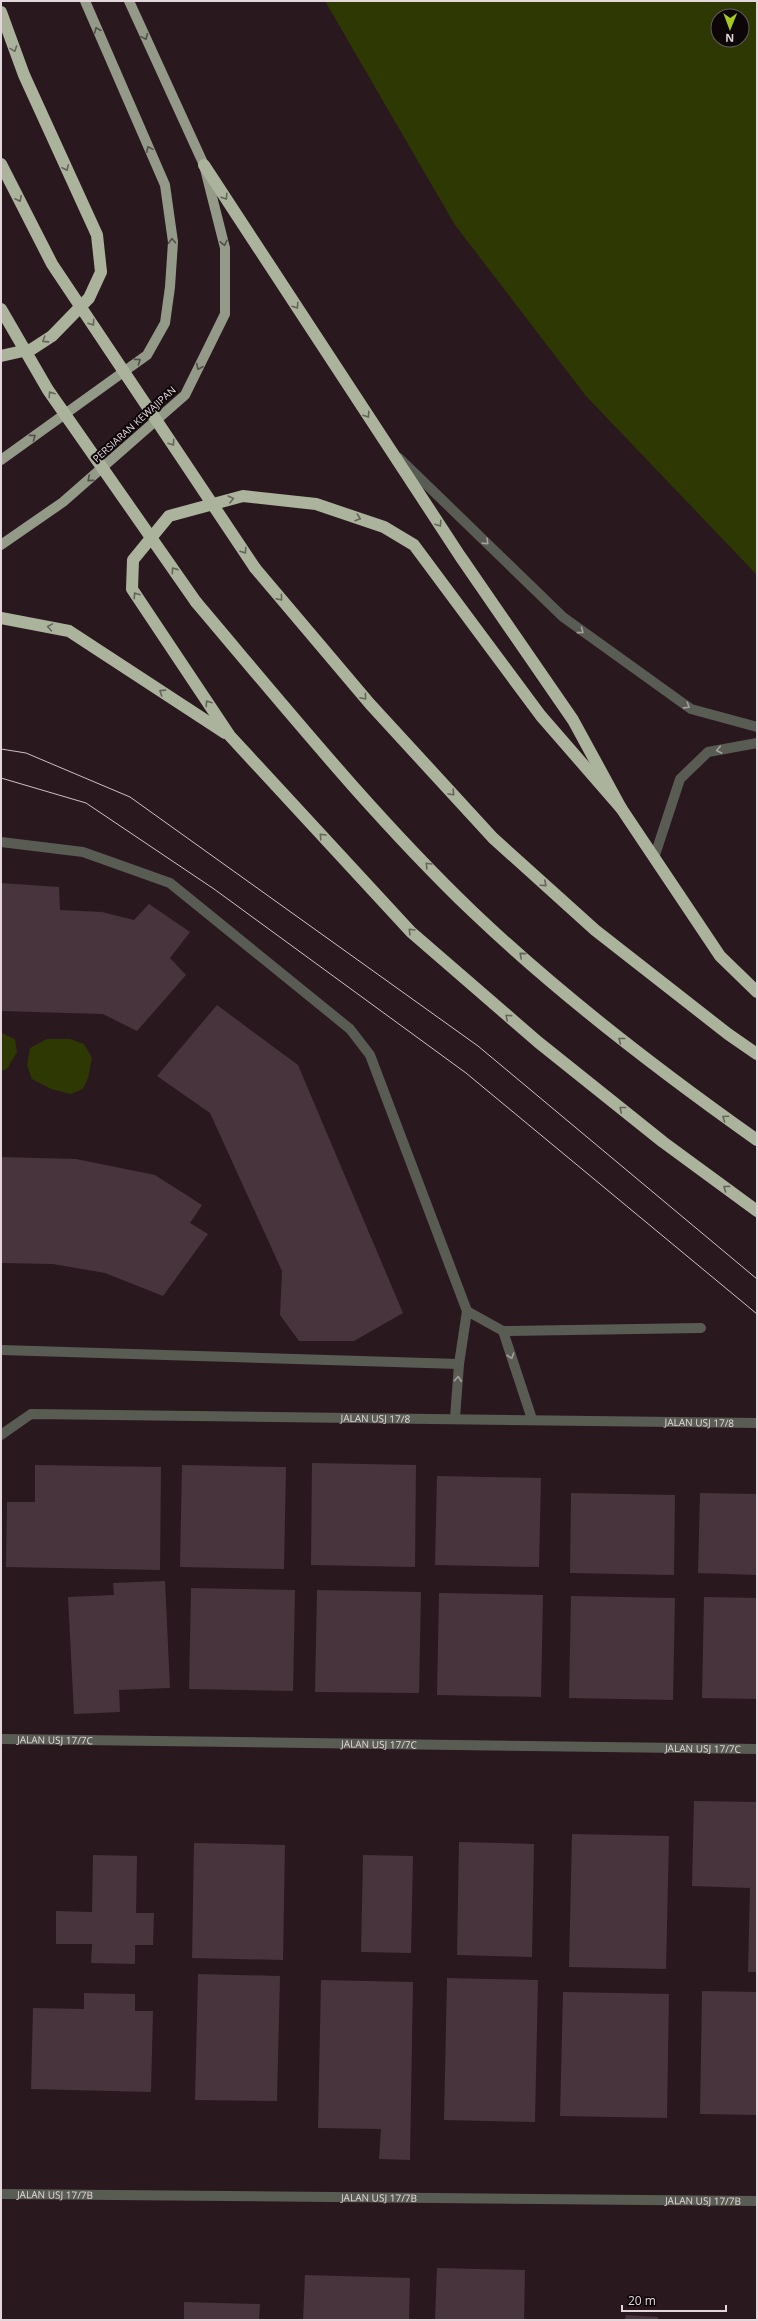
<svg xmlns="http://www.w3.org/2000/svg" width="758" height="2321" viewBox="0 0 758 2321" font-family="'Open Sans',sans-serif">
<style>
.water{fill:#2d3803;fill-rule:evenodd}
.building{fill:#48343c}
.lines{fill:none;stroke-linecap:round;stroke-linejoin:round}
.service{stroke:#595c53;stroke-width:10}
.minor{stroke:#595c53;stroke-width:10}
.primary{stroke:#949a88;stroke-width:10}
.motorway{stroke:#acb39d;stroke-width:12}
.tram{stroke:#cec0c5;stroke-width:1}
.motorway-bridge{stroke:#acb39d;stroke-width:12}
.oneway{stroke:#505048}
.oneway2{stroke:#64655a}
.oneway3{stroke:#a5a09e}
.labels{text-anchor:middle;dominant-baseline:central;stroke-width:4;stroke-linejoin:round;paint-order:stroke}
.street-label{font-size:10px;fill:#e4d7dc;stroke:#0d0609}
</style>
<rect width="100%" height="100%" fill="#2a181f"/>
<g class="water">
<path d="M 325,1 L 757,1 L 757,575 L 586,396 L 455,225 ZM 718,16 L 742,16 L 742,40 L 718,40 Z"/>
<polygon points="1,1033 15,1039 17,1052 7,1069 1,1071"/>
<polygon points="47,1039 70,1039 84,1044 92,1058 88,1078 83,1089 71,1094 51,1089 32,1079 27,1065 30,1048"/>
</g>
<g class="building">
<polygon points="1,883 59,887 60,910 102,912 134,920 149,904 190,932 170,958 186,975 137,1031 103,1014 1,1011"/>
<polygon points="217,1005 298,1065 403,1313 354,1341 299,1341 280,1315 282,1271 210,1113 157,1076"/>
<polygon points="1,1157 76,1159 155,1175 202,1205 190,1223 208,1234 163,1296 105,1273 53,1264 1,1263"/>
<polygon points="312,1463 416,1465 415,1567 311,1565"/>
<polygon points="35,1465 161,1467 160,1570 6,1567 7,1502 35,1502"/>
<polygon points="182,1465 286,1467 284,1569 180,1567"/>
<polygon points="437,1476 541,1478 539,1567 435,1565"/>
<polygon points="571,1493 675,1495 674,1575 570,1573"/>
<polygon points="700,1493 757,1494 757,1575 698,1573"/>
<polygon points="165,1581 170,1688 119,1690 120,1712 74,1714 68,1597 114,1595 113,1583"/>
<polygon points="191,1588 295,1590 293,1691 189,1689"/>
<polygon points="317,1590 421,1592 419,1693 315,1692"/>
<polygon points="439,1593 543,1595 541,1697 437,1695"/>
<polygon points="571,1596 675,1598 673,1700 569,1698"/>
<polygon points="704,1597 757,1598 757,1699 702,1698"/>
<polygon points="694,1801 757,1802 757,1972 748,1972 750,1888 692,1886"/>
<polygon points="572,1834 669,1836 666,1969 569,1967"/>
<polygon points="459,1842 534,1844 532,1957 457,1955"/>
<polygon points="194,1843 285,1845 283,1960 192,1958"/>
<polygon points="93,1855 137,1856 136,1913 154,1913 153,1945 135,1945 135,1964 91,1963 92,1944 56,1944 56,1911 92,1912"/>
<polygon points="363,1855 413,1856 411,1953 361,1952"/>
<polygon points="198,1974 280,1976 277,2101 195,2100"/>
<polygon points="447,1978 538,1980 535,2122 444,2120"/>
<polygon points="321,1980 413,1982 410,2160 379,2159 381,2129 318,2128"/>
<polygon points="702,1991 757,1992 757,2115 700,2114"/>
<polygon points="563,1992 669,1994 667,2118 560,2116"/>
<polygon points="84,1993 135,1994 135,2011 153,2011 151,2092 31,2089 33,2008 84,2009"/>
<polygon points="437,2268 525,2270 524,2320 435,2320"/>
<polygon points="305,2275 410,2278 409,2320 303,2320"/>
<polygon points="184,2302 260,2304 259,2320 184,2320"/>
<polygon points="626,2315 658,2317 658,2320 625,2320"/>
</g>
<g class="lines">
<g class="service">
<polyline points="1,842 83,852 170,883 350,1029 370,1055 467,1311 459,1364 455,1418"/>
<polyline points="467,1311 503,1331 532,1419"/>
<polyline points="503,1331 701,1328"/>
<polyline points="1,1350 459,1364"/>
</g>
<g class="minor">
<polyline points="399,458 563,617 691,709 757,727"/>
<polyline points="654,858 680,779 708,752 757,743"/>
<path id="s1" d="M 1,1435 L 31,1414 L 757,1423"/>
<path id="s2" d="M 1,1739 L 757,1749"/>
<path id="s3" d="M 1,2194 L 757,2201"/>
</g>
<g class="primary">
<polyline points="1,460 147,355 165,323 170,287 173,242 165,185 85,1"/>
<polyline points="1,545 63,502 185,395 225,314 225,248 204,165 129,1"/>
</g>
<g class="motorway">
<polyline points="1,12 24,75 97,235 101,272 89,298 52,336 32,349 1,356"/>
<polyline points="204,165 460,556 573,720 621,808 720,956 757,992"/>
<polyline points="255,568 370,704 493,838 595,930 728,1034 757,1054"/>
<path d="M 196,602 C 285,707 373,816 473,912 C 561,996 658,1070 757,1140"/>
<polyline points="1,618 69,631 225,733"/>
<polyline points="621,808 541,716 414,545 384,527 316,504 243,496 169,516 133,560 132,589 230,736 411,932 538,1042 663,1142 757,1211"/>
</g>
<g class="tram">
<polyline points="1,749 26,753 130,797 478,1046 757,1279"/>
<polyline points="1,778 86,803 214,889 466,1073 757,1314"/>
</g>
<g class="motorway-bridge">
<polyline points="1,164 52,264 255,568"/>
<polyline points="1,309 48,390 196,602"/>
</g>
</g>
<defs><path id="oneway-chevron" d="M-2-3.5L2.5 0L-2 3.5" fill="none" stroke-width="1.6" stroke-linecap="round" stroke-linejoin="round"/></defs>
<g class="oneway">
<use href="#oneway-chevron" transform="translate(97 30) rotate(-113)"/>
<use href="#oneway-chevron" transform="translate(145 37) rotate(66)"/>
<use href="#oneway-chevron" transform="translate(149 149) rotate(-114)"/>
<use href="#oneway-chevron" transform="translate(172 241) rotate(-93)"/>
<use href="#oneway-chevron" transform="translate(224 243) rotate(77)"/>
<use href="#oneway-chevron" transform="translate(138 361) rotate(-36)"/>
<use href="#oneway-chevron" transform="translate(199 367) rotate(117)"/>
<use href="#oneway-chevron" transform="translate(33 437) rotate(-36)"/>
<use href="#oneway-chevron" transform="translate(90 479) rotate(140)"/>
</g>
<g class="oneway2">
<use href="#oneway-chevron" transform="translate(14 49) rotate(70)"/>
<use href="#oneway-chevron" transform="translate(66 168) rotate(65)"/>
<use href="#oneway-chevron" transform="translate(225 197) rotate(57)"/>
<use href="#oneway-chevron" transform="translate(19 199) rotate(63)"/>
<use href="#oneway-chevron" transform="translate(296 306) rotate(57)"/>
<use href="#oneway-chevron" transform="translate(92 323) rotate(56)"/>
<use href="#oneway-chevron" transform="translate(45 340) rotate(147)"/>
<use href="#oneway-chevron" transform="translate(51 394) rotate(-124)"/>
<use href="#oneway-chevron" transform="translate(367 415) rotate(57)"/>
<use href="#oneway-chevron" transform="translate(172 443) rotate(56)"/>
<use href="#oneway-chevron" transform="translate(231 499) rotate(-14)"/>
<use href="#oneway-chevron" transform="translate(358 518) rotate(19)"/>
<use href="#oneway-chevron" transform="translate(439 524) rotate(57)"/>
<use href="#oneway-chevron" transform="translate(244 551) rotate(56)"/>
<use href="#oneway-chevron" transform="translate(174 570) rotate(-125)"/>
<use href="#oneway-chevron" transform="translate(136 595) rotate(-124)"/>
<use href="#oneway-chevron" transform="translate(280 598) rotate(50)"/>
<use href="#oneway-chevron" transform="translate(50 627) rotate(-170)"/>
<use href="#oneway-chevron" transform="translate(162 692) rotate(-147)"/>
<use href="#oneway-chevron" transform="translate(364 697) rotate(50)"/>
<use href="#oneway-chevron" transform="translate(208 703) rotate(-124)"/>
<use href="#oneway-chevron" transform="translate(452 793) rotate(47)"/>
<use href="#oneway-chevron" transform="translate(322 836) rotate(-133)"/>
<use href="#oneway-chevron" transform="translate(428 865) rotate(-134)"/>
<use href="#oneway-chevron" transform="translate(544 884) rotate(42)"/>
<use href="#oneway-chevron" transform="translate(411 931) rotate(-135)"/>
<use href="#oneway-chevron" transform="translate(522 955) rotate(-139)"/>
<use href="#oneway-chevron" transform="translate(508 1017) rotate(-139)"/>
<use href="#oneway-chevron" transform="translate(621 1040) rotate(-142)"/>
<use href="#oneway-chevron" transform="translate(622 1109) rotate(-141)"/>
<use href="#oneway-chevron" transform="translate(725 1118) rotate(-145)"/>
<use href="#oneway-chevron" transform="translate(726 1188) rotate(-144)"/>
</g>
<g class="oneway3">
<use href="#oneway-chevron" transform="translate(486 542) rotate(44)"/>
<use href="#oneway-chevron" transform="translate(581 631) rotate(36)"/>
<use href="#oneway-chevron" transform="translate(687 706) rotate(32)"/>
<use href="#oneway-chevron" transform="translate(719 750) rotate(169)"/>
<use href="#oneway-chevron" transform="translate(511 1356) rotate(71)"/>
<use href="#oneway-chevron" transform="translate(458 1379) rotate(-86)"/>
</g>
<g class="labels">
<g class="street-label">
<text transform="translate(134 424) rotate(-42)">PERSIARAN KEWAJIPAN</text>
<text stroke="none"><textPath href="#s1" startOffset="381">JALAN USJ 17/8</textPath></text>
<text stroke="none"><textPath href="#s1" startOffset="705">JALAN USJ 17/8</textPath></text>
<text stroke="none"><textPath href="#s2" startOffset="54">JALAN USJ 17/7C</textPath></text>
<text stroke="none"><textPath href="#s2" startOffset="378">JALAN USJ 17/7C</textPath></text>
<text stroke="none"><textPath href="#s2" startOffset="702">JALAN USJ 17/7C</textPath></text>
<text stroke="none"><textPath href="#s3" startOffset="54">JALAN USJ 17/7B</textPath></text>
<text stroke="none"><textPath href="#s3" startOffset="378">JALAN USJ 17/7B</textPath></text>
<text stroke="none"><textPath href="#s3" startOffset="702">JALAN USJ 17/7B</textPath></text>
</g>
</g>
<rect width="758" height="2321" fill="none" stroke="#e4d7dc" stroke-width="4"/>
<g transform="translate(730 28) rotate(181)"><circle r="19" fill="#0d0609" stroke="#635a5d"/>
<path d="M0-3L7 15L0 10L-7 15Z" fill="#a7c81f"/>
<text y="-6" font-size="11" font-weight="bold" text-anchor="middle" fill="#e4d7dc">N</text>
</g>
<path d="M622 2305v6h104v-6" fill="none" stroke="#e4d7dc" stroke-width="2"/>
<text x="628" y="2305" font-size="12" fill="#e4d7dc" stroke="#0d0609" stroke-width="3" paint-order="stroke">20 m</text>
</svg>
